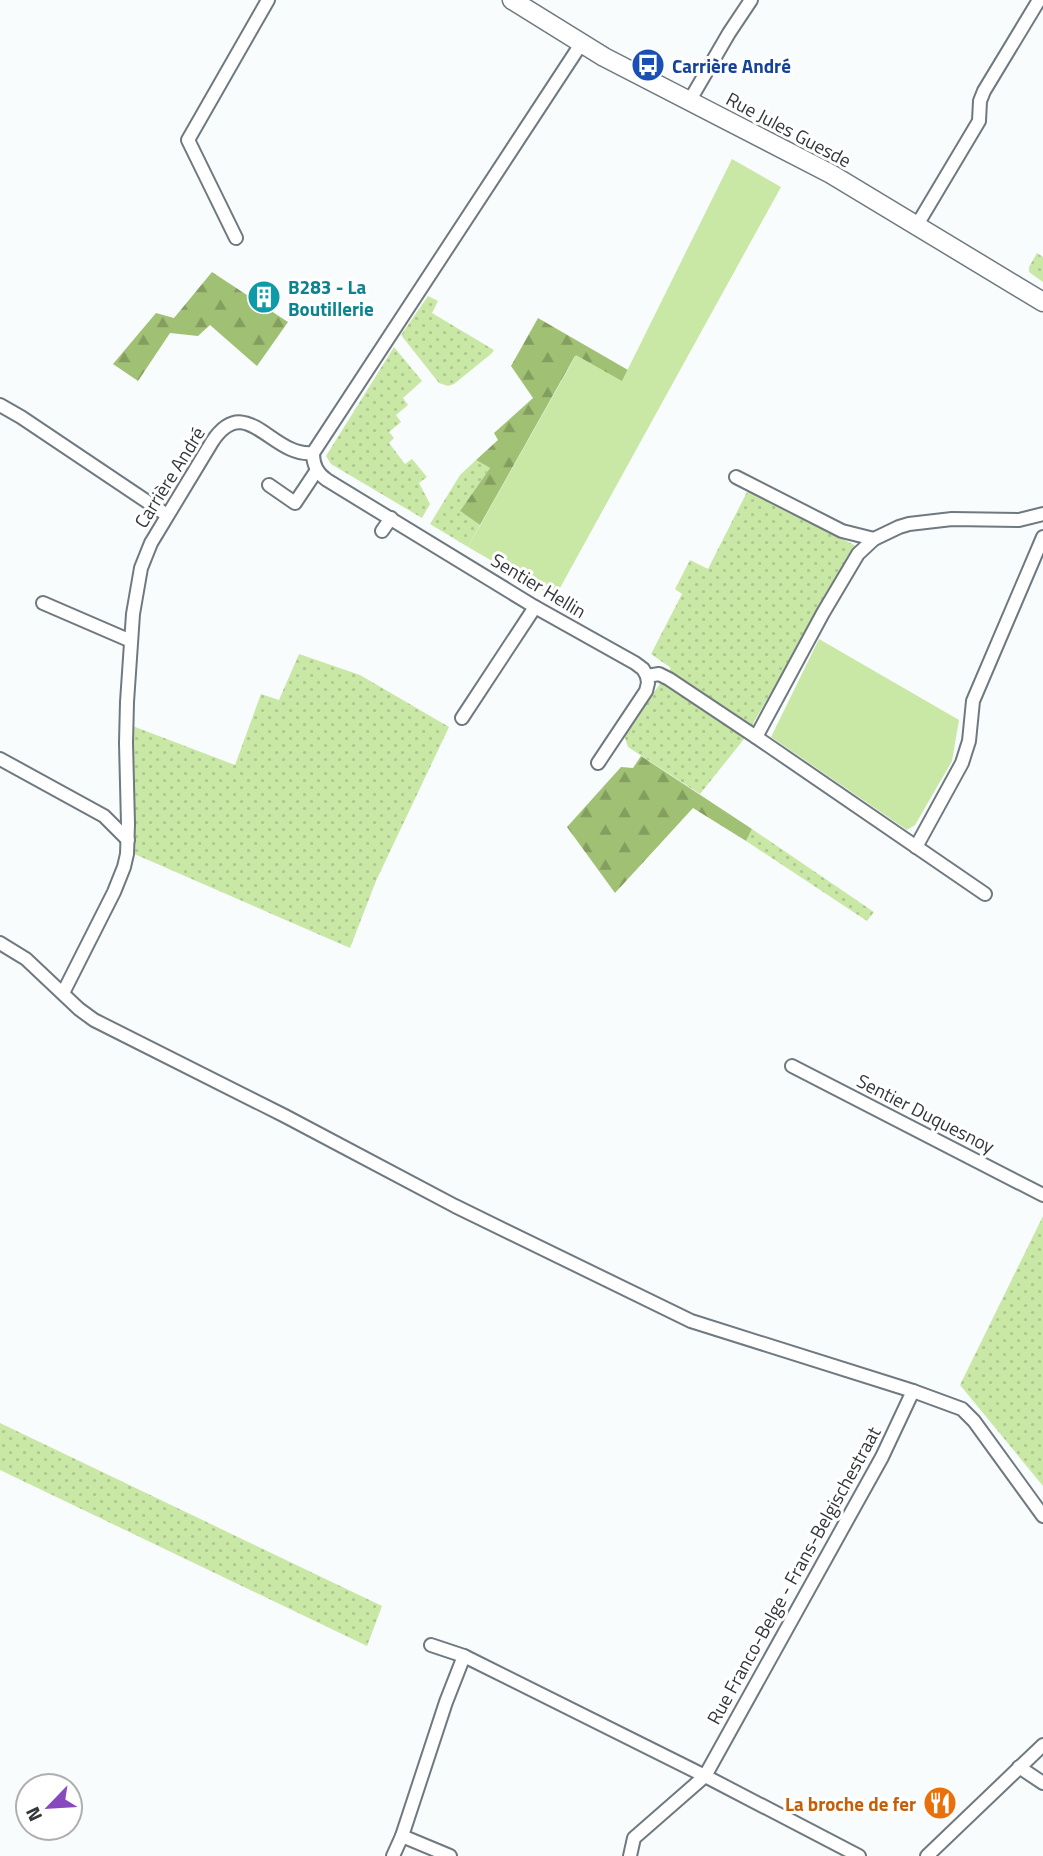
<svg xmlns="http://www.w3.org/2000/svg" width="1043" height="1856" viewBox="0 0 1043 1856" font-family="'Titillium Web',sans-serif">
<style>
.grass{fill:url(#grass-dots)}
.forest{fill:url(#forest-firs)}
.garden{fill:#c9e7a5}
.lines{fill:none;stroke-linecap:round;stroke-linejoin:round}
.minor-casing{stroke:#6f7980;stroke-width:16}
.secondary-casing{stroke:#6f7980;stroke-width:21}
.minor{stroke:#fff;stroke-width:12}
.secondary{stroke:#fff;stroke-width:18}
.labels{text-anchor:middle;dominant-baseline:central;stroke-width:6;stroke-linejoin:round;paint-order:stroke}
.transit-label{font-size:19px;font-weight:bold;fill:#164399;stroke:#fff;text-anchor:start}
.street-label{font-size:19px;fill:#33373a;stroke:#fff}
.culture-label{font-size:19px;font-weight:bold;fill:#0d838f;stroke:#fff;text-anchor:start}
.food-label{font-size:19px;font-weight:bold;fill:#c56008;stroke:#fff;text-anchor:end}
</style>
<defs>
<pattern id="grass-dots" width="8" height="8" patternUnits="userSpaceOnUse" patternTransform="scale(1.75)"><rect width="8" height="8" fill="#c9e7a5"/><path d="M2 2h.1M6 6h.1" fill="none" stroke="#adc78f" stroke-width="1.8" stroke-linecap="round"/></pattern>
<pattern id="forest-firs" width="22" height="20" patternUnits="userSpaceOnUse" patternTransform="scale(1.75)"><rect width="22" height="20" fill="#a0c173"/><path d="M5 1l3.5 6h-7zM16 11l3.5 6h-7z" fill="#839e5f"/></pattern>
</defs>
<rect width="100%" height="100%" fill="#f9fcfd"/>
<g class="grass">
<polygon points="1037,253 1043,257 1043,282 1029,272 1029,267"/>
<polygon points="428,296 438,301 432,313 494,350 491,354 454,384 448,386 439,383 401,335"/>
<polygon points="394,347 422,381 403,398 408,405 396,415 401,422 389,432 394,438 389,443 405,464 412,459 427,477 419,483 430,504 422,518 331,464 326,456"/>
<polygon points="476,460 490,468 460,511 480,525 468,547 430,524 460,475"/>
<polygon points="748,490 856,546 744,739 700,794 628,747 624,735 671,668 651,654 682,594 675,589 690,560 708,569"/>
<polygon points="299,654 360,675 449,727 376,881 350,948 132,853 130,725 235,765 261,694 279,700"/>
<polygon points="752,829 874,912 867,921 746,841"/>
<polygon points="1043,1216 1043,1486 960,1385"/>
<polygon points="0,1423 382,1606 367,1646 0,1470"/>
</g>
<g class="forest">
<polygon points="212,272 288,322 257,366 210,325 198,336 170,333 138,381 113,364 156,313 174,318"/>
<polygon points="538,318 628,370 622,382 575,356 480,525 460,511 490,468 476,460 498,440 494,433 533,398 511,366"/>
<polygon points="641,756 752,829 746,841 693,808 615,893 567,827 621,767 633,768"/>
</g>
<g class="garden">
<polygon points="732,159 781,187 555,597 468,547 576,355 622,381"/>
<polygon points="819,639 959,720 952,761 915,825 907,830 771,737"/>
</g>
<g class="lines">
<defs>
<g id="minor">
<polyline points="690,100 729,33 751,0"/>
<polyline points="917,225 979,121 980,101 984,91 1039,0"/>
<polyline points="236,238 188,140 268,0"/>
<polyline points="0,405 21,417 167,515"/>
<path d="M 313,453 C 313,465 317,473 327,480 L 535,607 L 635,663 L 643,669 L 647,676 L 659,674 L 669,679 L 756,737 L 985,894"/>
<polyline points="736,477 842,531 874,539"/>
<polyline points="269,485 295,503 317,470"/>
<polyline points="382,531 391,518"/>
<polyline points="43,603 131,641"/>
<polyline points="462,718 535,607"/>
<polyline points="756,737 823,613 858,554 874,539 899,527 909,524 952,519 1019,520 1043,514"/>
<polyline points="0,759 104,816 128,840"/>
<polyline points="598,763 646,691 648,683 647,676"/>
<polyline points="916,847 962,763 969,741 973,701 1043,537"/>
<polyline points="0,943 26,959 79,1009 94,1020 285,1116 455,1206 691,1321 913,1391 962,1409 974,1421 1043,1516"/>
<path d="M 63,993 L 114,892 L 124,867 L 127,854 L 128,824 L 126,743 L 127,702 L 133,614 L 141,568 L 151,543 L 212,442 C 246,390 272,458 313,453 L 581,44"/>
<polyline points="792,1066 1043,1195"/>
<polyline points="431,1645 464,1656 705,1776 859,1856"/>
<polyline points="1019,1767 1043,1783"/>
<polyline points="402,1836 450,1856"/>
<polyline points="393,1856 402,1836 446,1702 464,1656"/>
<polyline points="630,1856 634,1838 705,1776 882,1457 913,1391"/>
<polyline points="927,1856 1043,1745"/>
</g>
<polyline id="secondary" points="512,0 604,57 831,174 1043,302"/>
</defs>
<use href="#minor" class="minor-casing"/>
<use href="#secondary" class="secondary-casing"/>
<use href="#minor" class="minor"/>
<use href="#secondary" class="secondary"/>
</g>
<defs>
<symbol id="bus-disc" viewBox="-11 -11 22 22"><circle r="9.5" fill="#1a4fb4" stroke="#fff"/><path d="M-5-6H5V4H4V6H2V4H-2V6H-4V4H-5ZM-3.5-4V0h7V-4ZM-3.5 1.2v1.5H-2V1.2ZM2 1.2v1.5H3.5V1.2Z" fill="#fff"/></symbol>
<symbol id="building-disc" viewBox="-11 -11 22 22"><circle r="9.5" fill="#0f9aa8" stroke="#fff"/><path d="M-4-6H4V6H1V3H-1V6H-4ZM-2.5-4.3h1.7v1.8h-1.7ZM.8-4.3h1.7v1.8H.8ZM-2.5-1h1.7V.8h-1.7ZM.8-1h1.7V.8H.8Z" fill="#fff"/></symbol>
<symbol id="restaurant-disc" viewBox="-11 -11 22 22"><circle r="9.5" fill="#e8710a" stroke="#fff"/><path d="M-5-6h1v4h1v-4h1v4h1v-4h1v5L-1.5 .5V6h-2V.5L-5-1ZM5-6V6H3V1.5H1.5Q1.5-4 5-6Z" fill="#fff"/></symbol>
</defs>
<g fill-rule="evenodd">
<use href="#bus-disc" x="629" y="46" width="38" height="38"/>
<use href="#building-disc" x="245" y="278" width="38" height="38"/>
<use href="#restaurant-disc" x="921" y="1784" width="38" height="38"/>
</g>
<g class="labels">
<g class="transit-label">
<text x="672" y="65">Carrière André</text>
</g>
<g class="street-label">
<text transform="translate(789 129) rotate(28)">Rue Jules Guesde</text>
<text transform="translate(169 477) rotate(-58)">Carrière André</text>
<text transform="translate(539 585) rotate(31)">Sentier Hellin</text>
<text transform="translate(926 1113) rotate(27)">Sentier Duquesnoy</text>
<text transform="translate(793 1575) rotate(-61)">Rue Franco-Belge - Frans-Belgischestraat</text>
</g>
<g class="culture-label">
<text x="288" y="286">B283 - La<tspan x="288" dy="22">Boutillerie</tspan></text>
</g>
<g class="food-label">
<text x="916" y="1803">La broche de fer</text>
</g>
</g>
<g transform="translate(49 1807) rotate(245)"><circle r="33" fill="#ffffff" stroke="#adafb0" stroke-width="2"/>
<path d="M0-5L12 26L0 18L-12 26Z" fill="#8949be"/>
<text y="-10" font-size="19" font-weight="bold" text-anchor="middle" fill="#33373a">N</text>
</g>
</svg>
